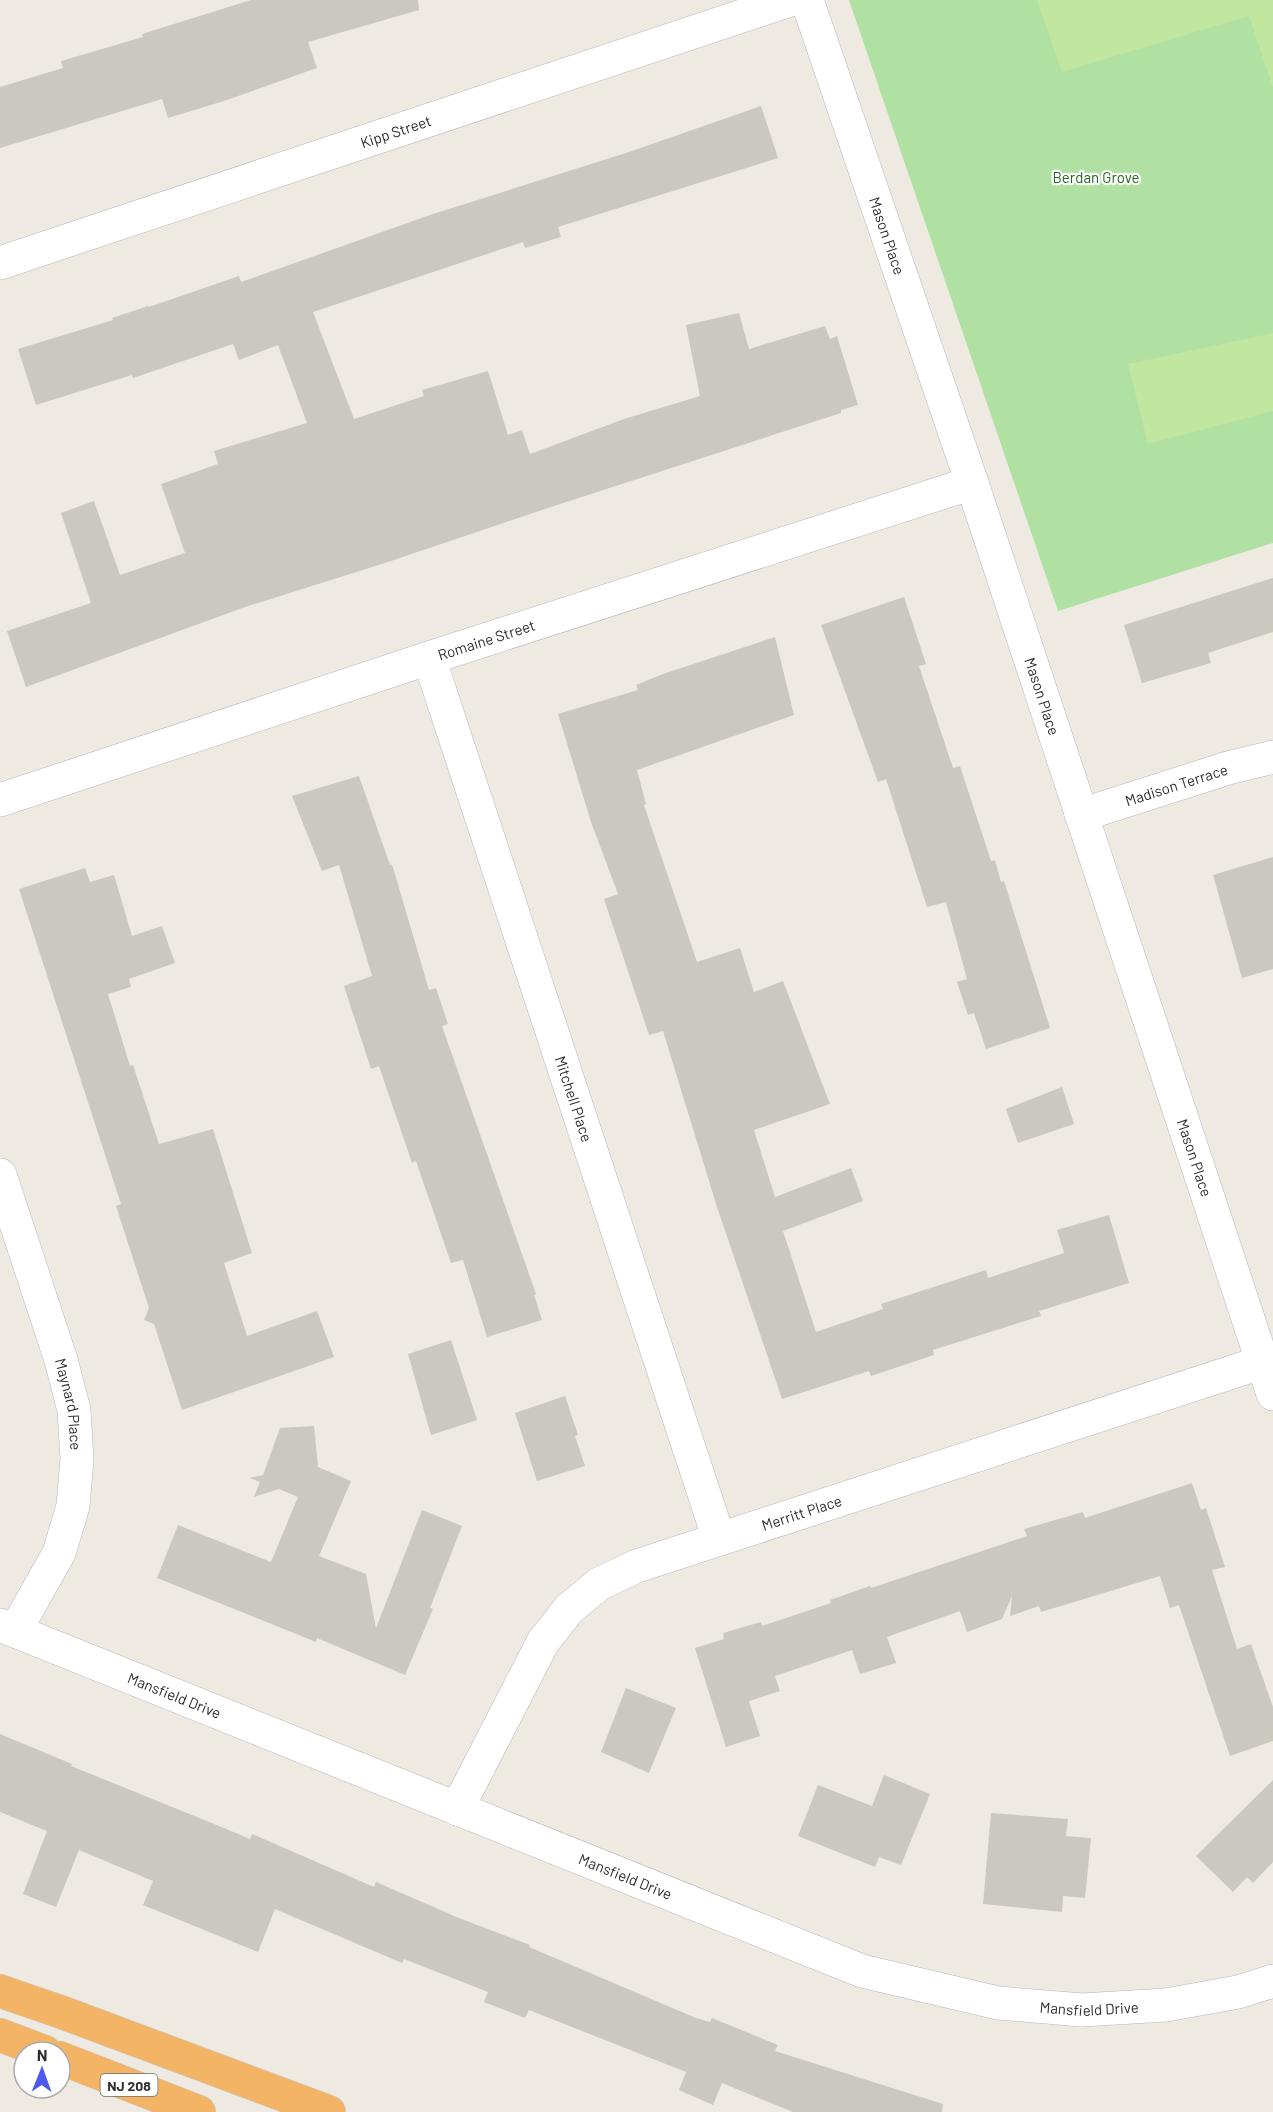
<svg xmlns="http://www.w3.org/2000/svg" width="1273" height="2112" viewBox="0 0 1273 2112" font-family="Barlow,sans-serif">
<style>
.green{fill:#b0e0a2}
.pitch{fill:#c0e69f}
.building{fill:#cac8bf}
.lines{fill:none;stroke-linecap:round;stroke-linejoin:round}
.street-casing{stroke:#b5b6c0;stroke-width:34}
.highway-casing{stroke:#c9c9c9;stroke-width:34}
.street{stroke:#fff;stroke-width:33}
.highway{stroke:#f4b466;stroke-width:33}
.labels{text-anchor:middle;dominant-baseline:central;stroke-width:4.5;stroke-linejoin:round;paint-order:stroke}
.shield{fill:#fff;stroke:#6d6d6d;stroke-width:1.5}
.shield-label{font-size:14px;font-weight:bold;fill:#2e2e2e}
.street-label{font-size:15px;fill:#2e2e2e;stroke:#fff}
.park-label{font-size:15px;fill:#276820;stroke:#fff}
</style>
<rect width="100%" height="100%" fill="#eeeae1"/>
<polygon class="green" points="849,0 1273,0 1273,543 1058,611"/>
<g class="pitch">
<polygon points="1037,0 1273,0 1273,88 1249,16 1062,72"/>
<polygon points="1273,333 1273,411 1148,444 1128,364"/>
</g>
<g class="building">
<polygon points="251,0 418,0 419,10 308,42 317,68 224,101 168,118 162,99 0,148 0,87 63,68 61,61 143,37 142,34"/>
<polygon points="761,106 778,158 558,227 561,237 525,248 523,242 313,312 354,419 424,396 422,390 488,371 508,435 522,430 530,454 624,419 700,396 686,325 739,313 749,349 825,326 830,339 837,336 858,405 841,410 841,413 554,506 385,563 245,607 26,687 7,631 91,603 61,513 94,501 120,575 185,553 161,484 218,464 214,451 307,423 278,345 239,360 233,344 133,378 132,375 36,405 18,349 113,320 112,318 148,306 149,307 239,276 241,282 430,215 629,152"/>
<polygon points="1273,578 1273,632 1208,653 1211,663 1142,683 1124,625"/>
<polygon points="904,597 926,664 919,666 953,768 960,766 991,861 995,860 1001,882 1004,881 1050,1028 986,1049 974,1013 968,1015 957,982 967,979 946,902 927,907 886,779 878,782 821,625"/>
<polygon points="775,637 794,715 637,770 646,804 644,805 697,962 740,948 754,992 783,981 830,1104 754,1130 775,1197 851,1168 863,1201 783,1231 816,1332 883,1309 881,1304 986,1270 988,1278 1064,1253 1057,1230 1109,1215 1129,1283 1039,1311 1041,1316 933,1350 934,1355 871,1376 869,1371 782,1399 717,1207 663,1031 649,1035 604,899 618,894 591,822 558,714 638,690 636,685 663,674"/>
<polygon points="359,776 390,865 392,864 429,990 436,988 448,1024 442,1026 536,1294 534,1295 542,1320 487,1337 463,1260 451,1263 416,1161 412,1163 379,1066 371,1069 344,986 372,976 339,865 322,871 292,796"/>
<polygon points="1273,857 1273,969 1242,978 1213,875"/>
<polygon points="85,868 90,882 114,875 132,936 162,926 175,963 129,979 131,987 108,994 130,1066 133,1065 159,1144 213,1129 252,1253 224,1263 247,1336 317,1311 334,1357 182,1410 154,1324 144,1320 149,1308 116,1206 121,1204 19,889"/>
<polygon points="1062,1087 1074,1124 1018,1143 1006,1109"/>
<polygon points="451,1340 477,1420 431,1435 408,1354"/>
<polygon points="565,1396 578,1435 575,1436 585,1466 537,1481 515,1413"/>
<polygon points="314,1426 318,1467 351,1481 319,1556 366,1574 376,1628 422,1510 462,1526 430,1608 433,1609 405,1675 317,1638 316,1642 157,1578 178,1525 271,1562 298,1497 279,1489 254,1497 260,1482 249,1478 263,1475 280,1428"/>
<polygon points="1192,1483 1201,1510 1206,1508 1225,1567 1212,1570 1237,1649 1251,1644 1273,1707 1273,1741 1230,1756 1179,1605 1170,1608 1160,1576 1041,1612 1039,1606 1010,1616 1012,1596 1002,1619 967,1632 960,1611 887,1637 896,1663 860,1674 852,1650 775,1676 780,1691 749,1701 760,1736 726,1747 695,1648 724,1639 723,1633 761,1622 762,1626 831,1603 830,1600 870,1586 871,1588 1027,1536 1024,1529 1083,1512 1085,1518 1091,1516"/>
<polygon points="626,1688 676,1708 649,1773 601,1752"/>
<polygon points="0,1734 72,1764 71,1766 224,1828 250,1839 252,1834 374,1887 376,1882 459,1918 530,1945 529,1947 696,2018 710,2022 712,2018 778,2045 775,2051 943,2104 942,2112 793,2112 722,2083 713,2105 679,2090 686,2072 529,2010 525,2018 484,2002 488,1992 404,1959 402,1963 275,1909 258,1952 143,1905 153,1881 79,1850 56,1907 23,1894 47,1831 0,1812"/>
<polygon points="884,1775 930,1794 901,1865 879,1857 875,1867 798,1836 818,1785 872,1806"/>
<polygon points="1273,1780 1273,1862 1253,1883 1247,1877 1233,1892 1196,1856"/>
<polygon points="991,1813 1068,1819 1066,1836 1091,1838 1085,1898 1063,1896 1062,1912 983,1904"/>
</g>
<g class="lines">
<defs>
<g id="street">
<path id="s1" d="M 807,0 L 972,483 L 1273,1394"/>
<path id="s2" d="M 0,263 L 790,0"/>
<path id="s3" d="M 429,658 L 719,1539"/>
<path id="s4" d="M 0,800 L 429,658 L 972,483"/>
<path id="s5" d="M 1081,815 L 1228,768 L 1273,757"/>
<path id="s6" d="M 0,1175 L 61,1360 L 74,1410 L 77,1459 L 73,1506 L 59,1553 L 15,1631"/>
<path id="s7" d="M 0,1625 L 862,1971 L 998,2003 L 1082,2010 L 1166,2005 L 1238,1992 L 1273,1981"/>
<path id="s8" d="M 457,1809 L 543,1642 L 569,1609 L 599,1584 L 637,1566 L 1263,1362"/>
</g>
<g id="highway">
<polyline points="0,1991 61,2012 329,2112"/>
<polyline points="0,2035 45,2052"/>
<polyline points="60,2058 199,2112"/>
</g>
</defs>
<use href="#street" class="street-casing"/>
<use href="#highway" class="highway-casing"/>
<use href="#street" class="street"/>
<use href="#highway" class="highway"/>
</g>
<g class="labels">
<rect class="shield" x="100.5" y="2074" width="57" height="22" rx="4.5"/>
<g class="shield-label">
<text x="129" y="2085">NJ 208</text>
</g>
<g class="street-label">
<text stroke="none"><textPath href="#s2" startOffset="417">Kipp Street</textPath></text>
<text stroke="none"><textPath href="#s1" startOffset="249">Mason Place</textPath></text>
<text stroke="none"><textPath href="#s4" startOffset="512">Romaine Street</textPath></text>
<text stroke="none"><textPath href="#s1" startOffset="735">Mason Place</textPath></text>
<text stroke="none"><textPath href="#s5" startOffset="100">Madison Terrace</textPath></text>
<text stroke="none"><textPath href="#s3" startOffset="464">Mitchell Place</textPath></text>
<text stroke="none"><textPath href="#s1" startOffset="1221">Mason Place</textPath></text>
<text stroke="none"><textPath href="#s6" startOffset="240">Maynard Place</textPath></text>
<text stroke="none"><textPath href="#s8" startOffset="484">Merritt Place</textPath></text>
<text stroke="none"><textPath href="#s7" startOffset="188">Mansfield Drive</textPath></text>
<text stroke="none"><textPath href="#s7" startOffset="674">Mansfield Drive</textPath></text>
<text stroke="none"><textPath href="#s7" startOffset="1160">Mansfield Drive</textPath></text>
</g>
<g class="park-label">
<text x="1096" y="177">Berdan Grove</text>
</g>
</g>
<g transform="translate(42 2070) rotate(1)"><circle r="28" fill="#ffffff" stroke="#ababab" stroke-width="1.5"/>
<path d="M0-4.5L10 22L0 15L-10 22Z" fill="#4d59ef"/>
<text y="-9" font-size="16" font-weight="bold" text-anchor="middle" fill="#2e2e2e">N</text>
</g>
</svg>
